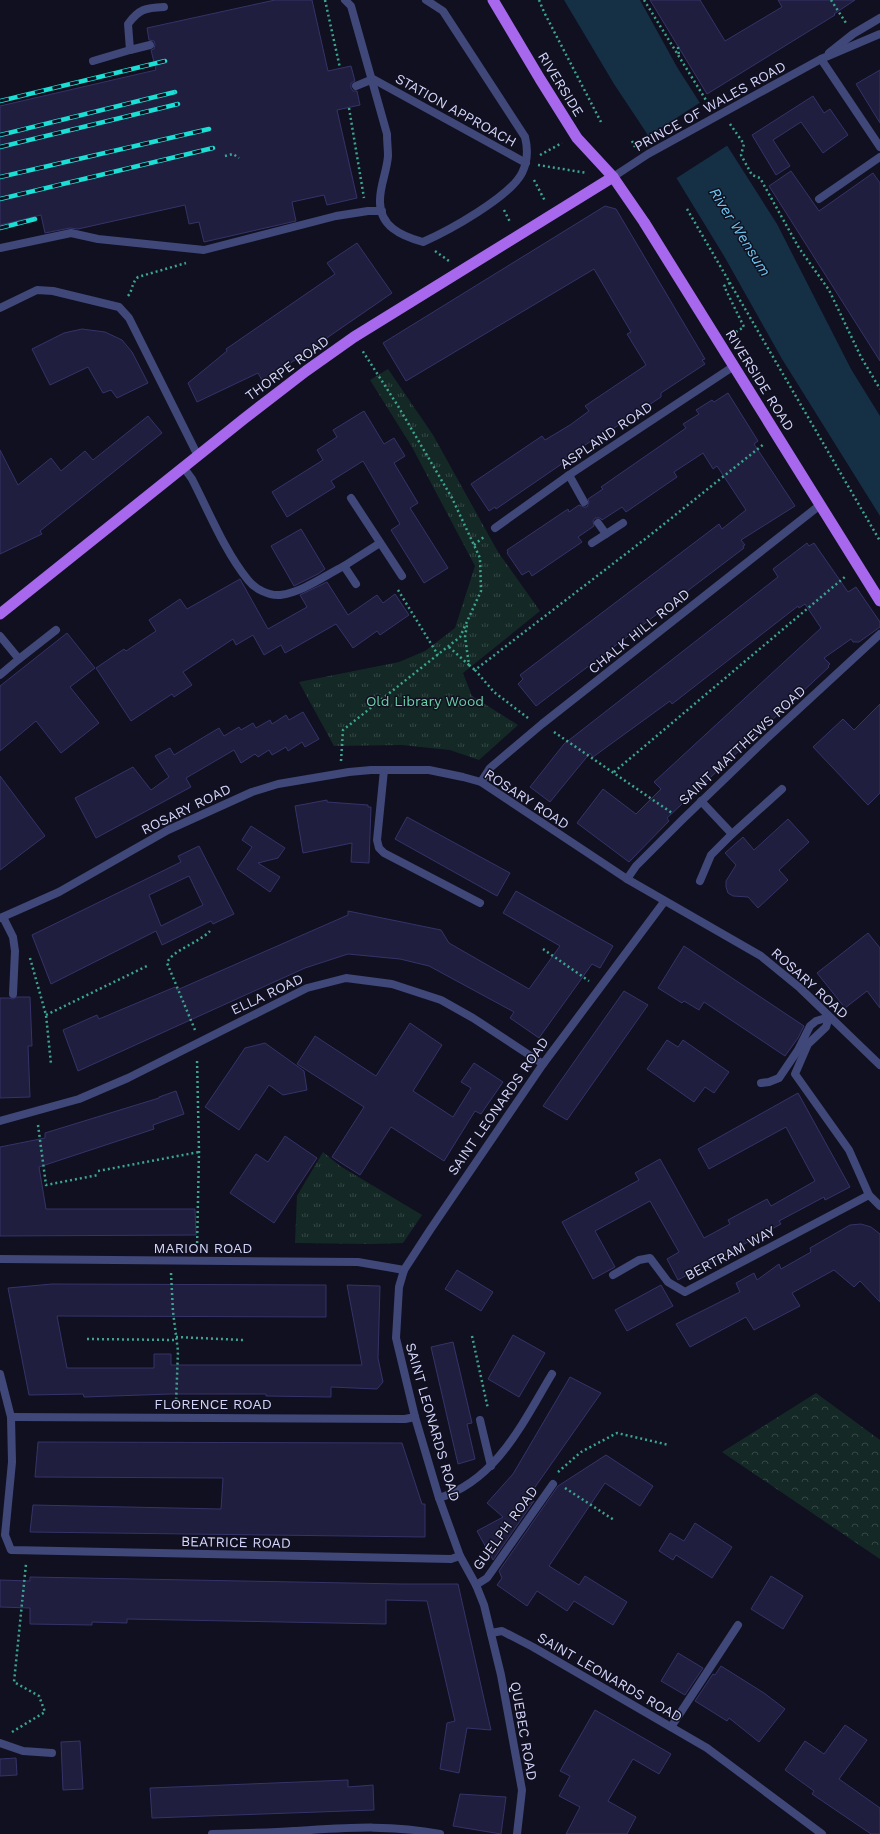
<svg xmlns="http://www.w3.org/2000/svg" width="880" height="1834" viewBox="0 0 880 1834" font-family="'Work Sans',sans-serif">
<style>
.forest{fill:url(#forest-crowns)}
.park{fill:url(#park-tufts)}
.water{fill:#152f44}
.pier{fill:#101020}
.building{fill:#201e3f;stroke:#353368;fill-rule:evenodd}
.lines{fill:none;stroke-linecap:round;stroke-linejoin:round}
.path{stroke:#3ca58f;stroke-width:2.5;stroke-dasharray:2 3;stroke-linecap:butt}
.service{stroke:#404779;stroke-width:8}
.pedestrian{stroke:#404779;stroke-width:8}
.minor{stroke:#404779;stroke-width:8}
.tertiary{stroke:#404779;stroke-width:8}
.primary{stroke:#a768ed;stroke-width:11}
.rail-casing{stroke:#1bdfd5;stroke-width:4.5}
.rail{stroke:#101020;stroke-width:3;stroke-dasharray:9;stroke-linecap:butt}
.labels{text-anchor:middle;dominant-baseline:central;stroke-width:3;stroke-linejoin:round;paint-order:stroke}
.street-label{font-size:14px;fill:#d4d5fa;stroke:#101020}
.park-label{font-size:14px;fill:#69d1a7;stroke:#101020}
.water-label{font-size:15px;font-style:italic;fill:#6ec5ed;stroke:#101020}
</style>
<defs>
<pattern id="forest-crowns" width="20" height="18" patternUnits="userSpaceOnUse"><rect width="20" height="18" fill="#142925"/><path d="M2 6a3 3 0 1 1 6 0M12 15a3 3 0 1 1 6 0" fill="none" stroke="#354746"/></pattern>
<pattern id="park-tufts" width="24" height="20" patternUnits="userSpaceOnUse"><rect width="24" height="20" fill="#142925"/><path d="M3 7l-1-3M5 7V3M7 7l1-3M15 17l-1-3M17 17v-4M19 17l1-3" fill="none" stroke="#354746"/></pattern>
</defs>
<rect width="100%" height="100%" fill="#101020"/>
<polygon class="forest" points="816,1393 880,1440 880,1559 722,1452"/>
<g class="park">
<polygon points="388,369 433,435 498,552 540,611 463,673 472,696 518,725 479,760 450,750 402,745 334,746 299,682 399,662 425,651 455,628 475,566 412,447 370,380"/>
<polygon points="323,1152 340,1166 422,1215 403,1243 371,1244 295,1243 297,1196"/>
</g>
<polygon class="water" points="564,0 640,0 677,67 777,224 851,369 880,416 880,516 782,359 724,256 677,179 614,84"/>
<polygon class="pier" points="701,102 728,145 675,179 647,137"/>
<g class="building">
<polygon points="275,0 312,0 328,71 351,66 355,81 351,83 351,88 353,91 357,91 360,105 337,110 357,198 327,205 324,195 292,202 296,221 204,242 199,222 189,224 185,205 78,229 70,228 45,233 41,215 0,225 0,106 156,70 151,50 154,49 155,44 154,41 149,40 147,28"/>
<polygon points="650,0 700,0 725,41 782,7 778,0 855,0 834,14 835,15 707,94"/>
<polygon points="880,70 880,123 856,84"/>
<polygon points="813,96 824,113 830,109 848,135 823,153 801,122 773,140 790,166 776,175 752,135"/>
<polygon points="791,171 819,211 873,173 880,183 880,361 769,186"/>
<polygon points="605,206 616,209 705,359 702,360 705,364 661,393 661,397 599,438 598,436 584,446 566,458 566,461 496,509 495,507 489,511 471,484 542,436 545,440 570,425 589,411 585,406 646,365 627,334 631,332 594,269 406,381 383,343"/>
<polygon points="357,243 392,293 263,382 258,373 197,402 188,383 227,351 226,349 335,274 327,263"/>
<polygon points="82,329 105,332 122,340 132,352 148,383 117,398 111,390 103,393 88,367 50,385 32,349 64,333"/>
<polygon points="728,393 758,441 754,444 795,506 741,540 745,545 743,546 744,548 536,706 518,684 523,679 520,675 719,524 722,529 746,510 717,466 713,469 703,453 674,472 677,477 626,512 622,507 602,520 600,518 595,518 593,521 594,526 578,537 582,542 532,576 529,571 522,575 507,553 508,552 507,550 568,509 569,512 579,505 584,507 587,507 589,502 588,499 603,489 601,487 686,428 683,424 699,414 696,410 712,400 714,402"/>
<polygon points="364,411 384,444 394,438 405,456 394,463 418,503 410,508 448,568 424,583 391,530 400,524 363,461 331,481 335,487 287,517 272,492 323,460 317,450 337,437 333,430"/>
<polygon points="148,416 162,433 40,531 42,534 0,554 0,450 18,485 51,458 61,471 85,451 93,460"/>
<polygon points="301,529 325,569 318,574 294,586 271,546"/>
<polygon points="807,543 809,546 814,543 848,592 856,587 880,622 880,627 859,642 853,642 851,639 824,658 830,664 828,666 829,667 667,818 669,821 629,862 577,823 603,789 636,814 661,789 654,782 821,628 805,604 799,608 798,606 672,704 670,701 593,757 590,753 550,802 530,787 564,744 778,577 773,569"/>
<polygon points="240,579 268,629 307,607 300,595 327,582 348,615 377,595 383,603 395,594 409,615 380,635 377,631 353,648 336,624 285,653 281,645 264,655 253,635 236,645 233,639 183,672 192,685 174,697 172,694 131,721 96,668 124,649 126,651 156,631 149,620 180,599 187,609"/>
<polygon points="67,633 95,668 70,687 99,723 61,753 36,721 0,751 0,686"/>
<polygon points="880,704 880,793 868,805 813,747 843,719 854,730"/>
<polygon points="303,712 319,739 305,747 302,742 288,751 286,747 272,755 269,750 258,757 255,754 241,763 234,750 186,778 191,787 96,838 75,798 133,767 151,790 169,777 155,756 170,748 174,755 219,728 224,736 239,727 241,730 253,723 256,728 270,720 272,724 286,715 289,720"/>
<polygon points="0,776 45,836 0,870"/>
<polygon points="327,800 327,802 368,805 368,807 371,807 369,863 351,862 352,843 303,853 295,806"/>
<polygon points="407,817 510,873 497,896 395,839"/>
<polygon points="788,819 809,842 779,870 788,880 758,908 748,897 733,896 728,893 726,887 726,881 736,865 725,853 743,837 754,850"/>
<polygon points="251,826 285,848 278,858 258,863 280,877 270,892 237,869 252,847 242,840"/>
<path d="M 199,846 L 234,914 L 213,924 L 211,921 L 162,945 L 156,931 L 51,984 L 32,935 L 181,862 L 178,856 ZM 189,876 L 203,905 L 161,926 L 149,895 Z"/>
<polygon points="516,891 613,946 600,968 592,964 539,1038 510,1018 514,1012 429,966 400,959 348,954 305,968 78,1071 63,1030 97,1015 99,1019 175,987 177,990 348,915 348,911 441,930 449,943 529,989 560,946 503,913"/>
<polygon points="868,933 880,948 880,1008 867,991 845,1008 817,973"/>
<polygon points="684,946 804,1026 798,1038 785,1056 704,1002 699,1010 684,1001 682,1003 658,988"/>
<polygon points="624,991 648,1005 567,1120 543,1106"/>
<polygon points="17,997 30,997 32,1046 28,1046 30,1097 0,1098 0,998 9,998 13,999"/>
<polygon points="410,1023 442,1045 413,1091 453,1117 471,1088 461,1082 474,1063 503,1082 481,1114 475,1111 444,1161 391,1127 360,1175 332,1157 364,1107 297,1064 315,1036 376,1076"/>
<polygon points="667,1040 678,1047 683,1040 729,1072 714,1093 705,1087 694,1102 647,1069"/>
<polygon points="265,1043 304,1071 307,1090 283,1095 269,1085 239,1130 205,1107 245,1048"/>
<polygon points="176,1091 184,1114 153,1125 154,1129 39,1167 46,1209 195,1209 196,1235 0,1236 0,1147 45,1138 45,1133 159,1098 159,1097"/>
<polygon points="798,1093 850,1187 825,1200 824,1197 779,1221 781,1224 678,1280 667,1259 679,1252 650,1201 595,1231 615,1267 593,1279 562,1222 639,1180 635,1173 660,1159 704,1238 730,1224 728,1220 767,1199 771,1206 815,1181 786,1127 709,1169 698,1149"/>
<polygon points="285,1136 317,1158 274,1223 230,1193 256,1154 268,1162"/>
<polygon points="861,1224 871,1227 880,1234 880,1302 860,1281 854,1287 834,1270 792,1293 800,1306 754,1330 746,1317 690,1347 676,1324 740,1292 736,1283 754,1273 757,1280 779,1264 781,1269 811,1252 810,1248 850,1225"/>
<polygon points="457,1270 493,1292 481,1311 445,1289"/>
<polygon points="52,1284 326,1285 326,1317 57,1316 67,1368 154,1368 154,1354 171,1354 171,1365 362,1365 347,1285 380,1286 378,1358 383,1382 377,1389 331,1387 331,1397 266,1396 266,1394 171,1394 84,1397 83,1394 29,1395 8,1288"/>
<polygon points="661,1285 673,1306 627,1331 615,1310"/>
<polygon points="513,1335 545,1353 519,1397 488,1379"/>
<polygon points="453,1342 472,1423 467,1424 475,1459 458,1464 431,1347"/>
<polygon points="570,1377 601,1393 519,1510 534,1501 493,1560 477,1531 503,1517 487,1503 513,1474"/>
<polygon points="38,1442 402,1443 422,1504 425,1504 425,1537 30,1532 33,1505 221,1509 223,1478 35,1477"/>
<polygon points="606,1455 653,1486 640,1506 605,1483 549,1566 579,1585 585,1576 627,1602 613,1625 574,1601 567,1611 537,1591 527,1606 497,1585 502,1578 499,1571 558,1486"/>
<polygon points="695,1523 732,1547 712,1578 676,1555 673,1560 659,1551 670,1533 684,1541"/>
<polygon points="771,1576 803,1596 783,1629 751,1609"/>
<polygon points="30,1577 402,1584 458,1584 491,1730 467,1728 459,1773 440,1769 447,1723 455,1721 427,1601 386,1600 386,1624 127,1619 127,1623 92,1622 92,1625 30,1624 30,1608 0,1607 0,1580 30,1581"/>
<polygon points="678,1653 703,1668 685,1695 661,1681"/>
<polygon points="721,1666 764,1693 785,1709 759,1742 729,1718 727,1721 695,1701 713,1674 715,1675"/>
<polygon points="595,1710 671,1754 659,1774 633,1759 608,1801 636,1817 627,1834 566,1834 580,1807 559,1796 570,1776 560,1771"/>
<polygon points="845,1725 867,1740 839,1779 880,1808 880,1834 871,1834 812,1794 814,1791 785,1770 805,1741 824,1754"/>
<polygon points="80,1741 83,1789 63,1790 61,1742"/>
<polygon points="16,1758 17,1775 0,1776 0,1759"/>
<polygon points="348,1780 348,1787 373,1785 374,1810 152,1818 150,1788"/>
<polygon points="460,1794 506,1797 501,1834 453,1826"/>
</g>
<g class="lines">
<g class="path">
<polyline points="325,0 340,68"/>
<polyline points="539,0 544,12 601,122"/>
<polyline points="644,0 709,105"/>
<polyline points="831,0 846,23"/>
<polyline points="678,47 679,56"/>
<polyline points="349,108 364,198"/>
<polyline points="730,124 744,144 741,155 752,175 760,178 799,248 829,290 861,357 880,389"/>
<polyline points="632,141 635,147"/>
<polyline points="540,155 562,143"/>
<polyline points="225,156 233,154 239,158"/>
<polyline points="538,165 587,173"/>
<polyline points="534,180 545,201"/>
<polyline points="687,209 880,541"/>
<polyline points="504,210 510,222"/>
<polyline points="435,251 449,261"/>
<polyline points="730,283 724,286 744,327 731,335"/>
<path d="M 128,296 C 133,290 131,284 138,277 L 186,263"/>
<polyline points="474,545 485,536"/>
<polyline points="398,590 438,655"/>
<polyline points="449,647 469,665 465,637 467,625"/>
<polyline points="469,665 475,670"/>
<polyline points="528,718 494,692 475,670 649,536 764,444"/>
<polyline points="554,732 672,813"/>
<polyline points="341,761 343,730 460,637 481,591 480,558 452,498 398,406 362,350"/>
<polyline points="614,772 846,576"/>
<polyline points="543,949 589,981"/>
<polyline points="30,958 46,1015 51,1064"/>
<polyline points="46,1015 149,965"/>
<path d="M 195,1030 L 167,963 C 171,951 200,942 210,931"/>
<polyline points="38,1125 46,1185 98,1175"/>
<polyline points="98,1171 199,1152"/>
<polyline points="197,1248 199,1152 197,1059"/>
<polyline points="171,1273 173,1312 178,1351 176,1404"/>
<polyline points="472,1336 488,1409"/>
<polyline points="176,1337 243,1340"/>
<polyline points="87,1339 176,1340"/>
<polyline points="558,1472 581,1452 617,1433 669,1445"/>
<polyline points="565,1488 614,1520"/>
<polyline points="12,1732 45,1712 39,1696 14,1682 26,1564"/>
</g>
<g class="service">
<path d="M 345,0 L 351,6 L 387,134 C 387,142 388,149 388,156 C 387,171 380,185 380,200 C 379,226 401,236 423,242 C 448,231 510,197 522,173 C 528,161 528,149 525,137 L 443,11 L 426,0"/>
<path d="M 150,45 L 130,50 L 128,24 C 139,9 145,8 164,7"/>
<polyline points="93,61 130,50"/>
<polyline points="819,199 880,157"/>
<polyline points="0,248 71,233 98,239 204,250 336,216 368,211 382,211"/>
<polyline points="569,475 584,502"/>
<polyline points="351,498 402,576"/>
<polyline points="606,534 623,523"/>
<polyline points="592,543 606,534 598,523"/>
<polyline points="0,636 19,659 0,675"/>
<polyline points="19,659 56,630"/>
<polyline points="384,770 377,840 379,848 384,853 480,903"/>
<polyline points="732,834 782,789"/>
<polyline points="700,881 711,855 732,834 701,801"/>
<polyline points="3,917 13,937 15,951 13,994"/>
<polyline points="761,1083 769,1082 779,1078 798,1050 810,1026 816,1021 829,1017"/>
<polyline points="480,1420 491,1466"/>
<polyline points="671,1727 738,1625"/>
<polyline points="0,1743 23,1751 52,1753"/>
</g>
<g class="pedestrian">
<polyline points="356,86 373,79 526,163"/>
<polyline points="829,1017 826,1027 808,1044 795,1074 849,1150 869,1195"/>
</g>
<g class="minor">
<polyline points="821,59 880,147"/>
<polyline points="0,308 37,290 53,291 119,307 129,318 198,456"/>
<path d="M 184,468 L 192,479 C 209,512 225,552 248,580 C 255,589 269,596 280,595 C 303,592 324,576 344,566 L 356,584"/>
<polyline points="495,528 569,475 734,366"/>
<polyline points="344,566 380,543"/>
<polyline points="481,782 490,768 542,724 820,505"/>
<polyline points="627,879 636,866 682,820 765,740 880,634"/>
<polyline points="0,1121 79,1099 128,1078 307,988 346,978 392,984 441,1000 473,1018 543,1064"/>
<polyline points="0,1259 358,1262 404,1270"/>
<polyline points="613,1275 639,1260 650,1258 668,1282 685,1292 869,1195 880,1206"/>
<polyline points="0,1374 11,1417 12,1462 5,1535 11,1550 451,1559 460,1556"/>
<polyline points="11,1417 405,1419 415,1417"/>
<path d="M 439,1498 C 497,1480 523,1422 552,1374"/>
<polyline points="476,1585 487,1578 553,1484"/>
<polyline points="491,1633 502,1631 533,1647 707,1748 822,1834"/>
<path d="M 212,1834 C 239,1833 267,1833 294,1831 C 345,1828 389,1824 440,1834"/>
<polyline points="517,1834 522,1790 501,1675 484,1605 476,1585 460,1556 439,1498 415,1417 396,1338 399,1287 404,1270 430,1230 543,1064 664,902"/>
</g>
<g class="tertiary">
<polyline points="829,53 853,34 880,18"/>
<polyline points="613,177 648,154 821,59 880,34"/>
<polyline points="0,918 59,892 168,830 252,792 278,784 349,772 371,770 429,770 463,777 481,782 627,879 761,956 800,988 880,1065"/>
</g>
<g class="primary">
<polyline points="493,0 540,79 577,138 613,177 644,222 880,601"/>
<polyline points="0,614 245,418 306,371 354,337 613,177"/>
</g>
<defs>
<g id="rail">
<polyline points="0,101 165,61"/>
<polyline points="0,135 175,92"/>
<polyline points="0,147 178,104"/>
<polyline points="0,177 209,129"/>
<polyline points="0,199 213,148"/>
<polyline points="0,228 35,219"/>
</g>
</defs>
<use href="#rail" class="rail-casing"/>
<use href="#rail" class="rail"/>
</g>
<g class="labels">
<g class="street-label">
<text transform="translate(561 84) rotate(58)">RIVERSIDE</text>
<text transform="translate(710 106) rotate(-29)">PRINCE OF WALES ROAD</text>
<text transform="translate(456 110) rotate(29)">STATION APPROACH</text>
<text transform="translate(287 368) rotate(-36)">THORPE ROAD</text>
<text transform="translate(760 380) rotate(58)">RIVERSIDE ROAD</text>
<text transform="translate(606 435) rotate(-34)">ASPLAND ROAD</text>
<text transform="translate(639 631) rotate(-39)">CHALK HILL ROAD</text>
<text transform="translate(742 745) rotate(-43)">SAINT MATTHEWS ROAD</text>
<text transform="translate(527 799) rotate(33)">ROSARY ROAD</text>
<text transform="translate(186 809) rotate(-26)">ROSARY ROAD</text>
<text transform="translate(810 983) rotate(42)">ROSARY ROAD</text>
<text transform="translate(267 994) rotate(-25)">ELLA ROAD</text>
<text transform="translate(498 1106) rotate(-55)">SAINT LEONARDS ROAD</text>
<text x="203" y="1248">MARION ROAD</text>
<text transform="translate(730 1253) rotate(-28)">BERTRAM WAY</text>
<text x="213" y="1404">FLORENCE ROAD</text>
<text transform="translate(433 1422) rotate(74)">SAINT LEONARDS ROAD</text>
<text transform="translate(505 1528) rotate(-54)">GUELPH ROAD</text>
<text transform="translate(236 1542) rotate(1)">BEATRICE ROAD</text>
<text transform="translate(610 1677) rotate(30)">SAINT LEONARDS ROAD</text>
<text transform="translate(524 1731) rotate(80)">QUEBEC ROAD</text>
</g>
<g class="park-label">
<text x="425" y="701">Old Library Wood</text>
</g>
<g class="water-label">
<text transform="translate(740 232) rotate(58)">River Wensum</text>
</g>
</g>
</svg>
